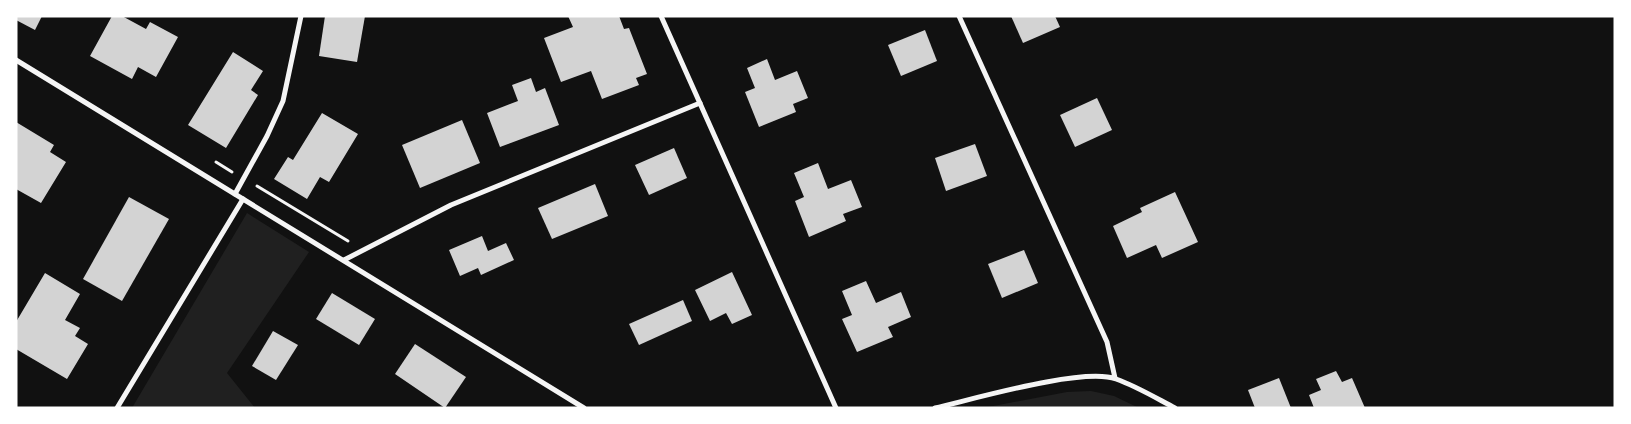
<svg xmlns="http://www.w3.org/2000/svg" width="1631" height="424" viewBox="0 0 1631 424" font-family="'Space Grotesk',sans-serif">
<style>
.green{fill:#202020}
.building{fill:#d3d3d3}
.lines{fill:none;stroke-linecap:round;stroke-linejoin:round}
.path{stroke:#f5f5f5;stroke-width:3}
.minor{stroke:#f5f5f5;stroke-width:5}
</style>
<rect width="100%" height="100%" fill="#111"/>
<g class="green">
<polygon points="247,213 309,252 227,373 255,408 132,408"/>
<polygon points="1091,391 1114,396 1139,408 983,408 1067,392"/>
</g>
<g class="building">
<polygon points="16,16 42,16 35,30 16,20"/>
<polygon points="112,16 122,16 146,29 150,22 178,37 156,77 138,67 132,79 90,56"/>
<polygon points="325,16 365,16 357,62 319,56"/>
<polygon points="568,16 619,16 624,29 629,28 647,74 636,78 639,85 602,99 591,71 561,82 544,38 573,27"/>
<polygon points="1011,16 1055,16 1060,27 1023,43"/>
<polygon points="925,30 937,61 901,76 888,45"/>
<polygon points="233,52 263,71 251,90 258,95 226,148 188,125"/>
<polygon points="767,59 775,80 797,71 808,98 793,104 796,112 759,127 745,92 755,88 747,68"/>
<polygon points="531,78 536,92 545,88 559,125 500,147 487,113 518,101 512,85"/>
<polygon points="1097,98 1112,130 1075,147 1060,115"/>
<polygon points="322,113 358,134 329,182 320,177 307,199 274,179 288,157 293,160"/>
<polygon points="462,120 480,163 420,188 402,145"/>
<polygon points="16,122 54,145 50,152 66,162 41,203 16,189"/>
<polygon points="975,144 987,176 946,191 935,158"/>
<polygon points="674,148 687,178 649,195 635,165"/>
<polygon points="818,163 828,189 851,180 862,207 843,214 846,221 809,237 795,201 804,197 794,173"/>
<polygon points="595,184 608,216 552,239 538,208"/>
<polygon points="1175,192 1198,242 1162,258 1156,245 1127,258 1113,226 1142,212 1140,208"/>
<polygon points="129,197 169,219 122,301 83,279"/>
<polygon points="482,236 488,251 506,243 514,260 481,275 478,268 460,276 449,250"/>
<polygon points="1024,250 1038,283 1002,298 988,264"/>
<polygon points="732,272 752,315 732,324 726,313 710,321 695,290"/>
<polygon points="45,273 80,294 65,320 80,328 75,336 88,344 67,379 16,349 16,322"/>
<polygon points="866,281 876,303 901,292 911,317 888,327 893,337 857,352 842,319 852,315 842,291"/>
<polygon points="332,293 375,319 359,345 316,319"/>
<polygon points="683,300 692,321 639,345 629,324"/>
<polygon points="273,331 298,345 276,380 252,366"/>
<polygon points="415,344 466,377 445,408 395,374"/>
<polygon points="1336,371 1342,382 1352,378 1365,408 1314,408 1309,395 1321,390 1316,379"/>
<polygon points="1279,378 1291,408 1255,408 1248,390"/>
</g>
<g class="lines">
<g class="path">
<polyline points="216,162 232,172"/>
<polyline points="257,186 348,241"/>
</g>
<g class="minor">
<polyline points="661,16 836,408"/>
<polyline points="959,16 1107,342 1115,378"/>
<polyline points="16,60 584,408"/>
<polyline points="235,194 267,136 283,101 301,16"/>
<polyline points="344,260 451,205 700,103"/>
<polyline points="117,408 243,199"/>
<path d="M 935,408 C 974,399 1083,367 1116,379 C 1136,386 1156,398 1175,408"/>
</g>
</g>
<rect width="1631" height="424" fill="none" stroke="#ffffff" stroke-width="35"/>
</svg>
